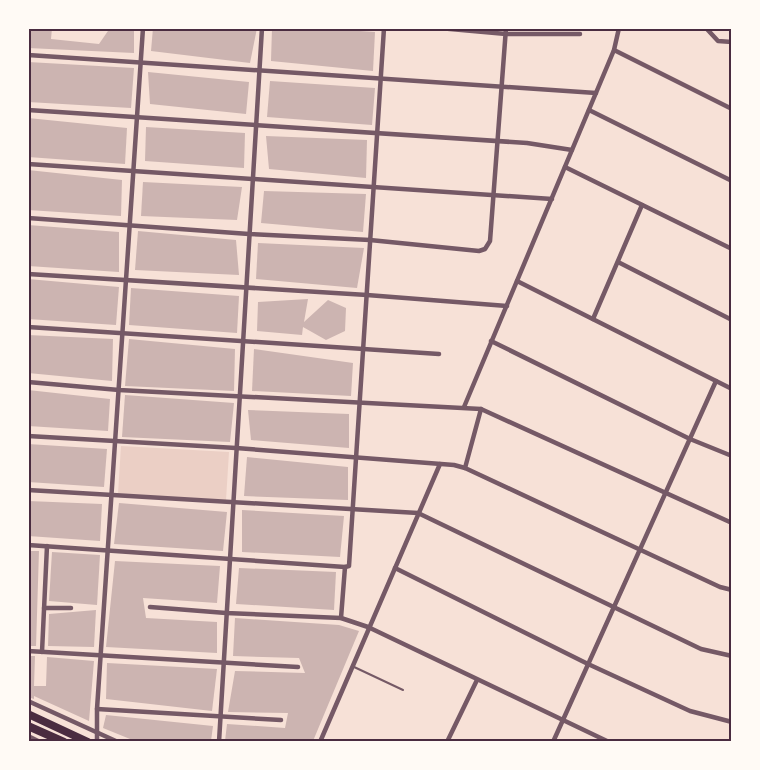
<svg xmlns="http://www.w3.org/2000/svg" width="760" height="770" viewBox="0 0 760 770" font-family="Lora,serif">
<style>
.green{fill:#ebcfc5}
.building{fill:#ccb4b1}
.lines{fill:none;stroke-linecap:round;stroke-linejoin:round}
.service{stroke:#755966;stroke-width:2}
.minor{stroke:#755966;stroke-width:4.5}
.trunk{stroke:#4a2c40;stroke-width:8}
.neatline{fill:none;stroke:#4a2c40;stroke-width:2}
</style>
<rect width="100%" height="100%" fill="#f7e1d7"/>
<polygon class="green" points="121,446 229,452 226,500 118,494"/>
<g class="building">
<polygon points="28,28 52,28 51,39 99,44 110,28 134,28 134,53 28,48"/>
<polygon points="153,28 257,28 250,63 151,51"/>
<polygon points="272,28 317,28 375,32 373,71 271,61"/>
<polygon points="28,62 134,68 131,108 28,102"/>
<polygon points="148,72 249,82 246,114 150,104"/>
<polygon points="270,81 375,88 372,125 267,117"/>
<polygon points="28,118 127,128 125,164 28,157"/>
<polygon points="146,127 245,133 244,168 145,161"/>
<polygon points="266,136 367,140 366,178 269,169"/>
<polygon points="28,170 122,180 121,216 28,210"/>
<polygon points="143,182 242,187 237,220 141,216"/>
<polygon points="264,191 366,194 363,232 261,223"/>
<polygon points="28,225 119,232 119,272 28,266"/>
<polygon points="138,231 236,240 239,275 135,270"/>
<polygon points="258,243 364,248 357,288 256,279"/>
<polygon points="28,279 119,287 116,325 28,319"/>
<polygon points="131,288 239,296 237,333 129,325"/>
<polygon points="308,299 304,322 328,300 346,308 345,331 326,340 303,327 302,335 257,331 258,302"/>
<polygon points="28,335 113,339 112,381 28,373"/>
<polygon points="129,339 235,349 234,391 125,386"/>
<polygon points="254,349 353,363 351,396 252,391"/>
<polygon points="28,390 110,399 108,431 28,426"/>
<polygon points="125,395 234,403 230,442 122,437"/>
<polygon points="248,410 349,414 349,448 251,440"/>
<polygon points="28,444 107,449 104,487 28,482"/>
<polygon points="247,457 348,467 348,500 244,496"/>
<polygon points="28,501 102,504 100,541 28,536"/>
<polygon points="119,503 227,512 223,551 114,544"/>
<polygon points="242,510 344,516 340,557 242,552"/>
<polygon points="28,551 39,551 36,646 28,646"/>
<polygon points="52,552 100,555 97,605 49,601"/>
<polygon points="115,561 220,566 217,603 143,598 146,618 217,622 217,653 106,647"/>
<polygon points="239,568 336,572 334,610 236,604"/>
<polygon points="96,610 94,647 48,646 49,614"/>
<polygon points="235,618 339,625 359,631 313,741 225,741 227,724 285,728 288,713 228,712 235,671 305,673 299,658 233,656"/>
<polygon points="28,656 35,656 34,686 46,686 47,657 94,661 89,721 34,696 34,699 28,697"/>
<polygon points="107,663 217,669 212,711 106,699"/>
<polygon points="106,715 213,726 211,741 135,741 103,728"/>
</g>
<g class="lines">
<polyline class="service" points="352,666 403,690"/>
<g class="minor">
<polyline points="439,28 506,34 580,34"/>
<polyline points="706,28 718,41 732,42"/>
<polyline points="614,50 732,109"/>
<polyline points="28,55 596,93"/>
<polyline points="28,110 527,143 572,150"/>
<polyline points="589,110 732,181"/>
<polyline points="28,164 552,199"/>
<polyline points="565,167 732,249"/>
<polyline points="28,218 249,234 370,240 479,251 485,249 490,241 506,28"/>
<polyline points="618,262 732,320"/>
<polyline points="28,274 367,295 507,306"/>
<polyline points="517,281 732,389"/>
<polyline points="593,319 642,205"/>
<polyline points="28,327 439,354"/>
<polyline points="491,341 690,439 732,456"/>
<polyline points="28,382 119,390 481,409 732,523"/>
<polyline points="464,407 614,50 619,28"/>
<polyline points="28,436 236,448 454,465 465,468 720,587 732,590"/>
<polyline points="465,468 481,409"/>
<polyline points="28,490 418,513 701,649 732,656"/>
<polyline points="28,545 345,567 349,566 384,28"/>
<polyline points="395,568 588,664 690,711 732,722"/>
<polyline points="150,607 226,613 341,618 368,627 609,742"/>
<polyline points="44,608 71,608"/>
<polyline points="341,618 345,567"/>
<polyline points="28,651 298,667"/>
<polyline points="42,652 47,546"/>
<polyline points="28,701 118,742"/>
<polyline points="97,709 281,720"/>
<polyline points="28,736 40,742"/>
<polyline points="97,742 97,709 143,28"/>
<polyline points="219,742 262,28"/>
<polyline points="320,742 440,464"/>
<polyline points="447,742 477,680"/>
<polyline points="553,742 716,381"/>
</g>
<g class="trunk">
<polyline points="28,714 88,742"/>
<polyline points="28,726 64,742"/>
</g>
</g>
<rect width="760" height="770" fill="none" stroke="#fffaf5" stroke-width="60"/>
<rect x="30" y="30" width="700" height="710" class="neatline"/>
</svg>
